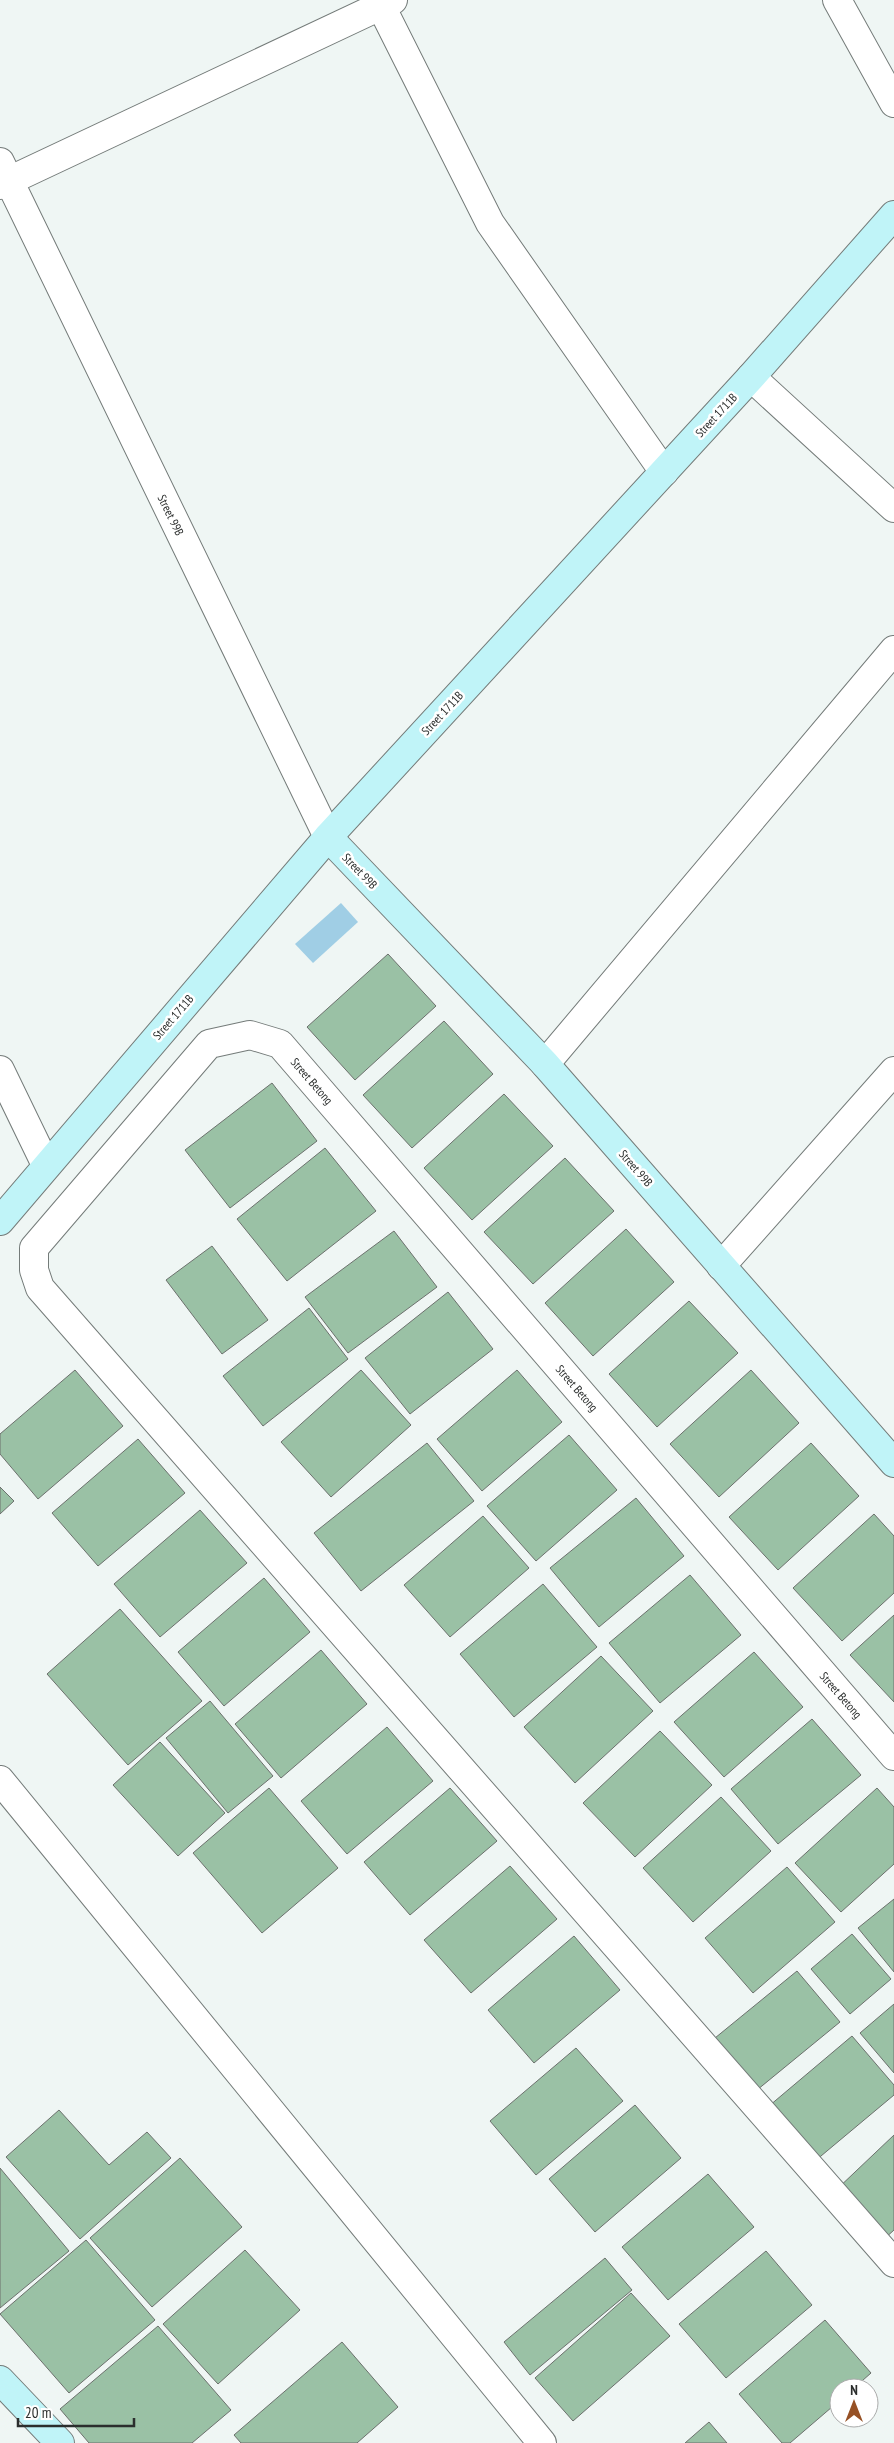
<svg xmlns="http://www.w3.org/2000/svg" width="894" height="2443" viewBox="0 0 894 2443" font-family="'PT Sans Narrow',sans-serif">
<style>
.water{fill:#a0cee5}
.building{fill:#9ac1a5;stroke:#6c716d}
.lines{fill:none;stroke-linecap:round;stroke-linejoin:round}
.street-casing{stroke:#747b79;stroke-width:30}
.secondary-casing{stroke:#747b79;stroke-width:30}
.street{stroke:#fff;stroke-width:28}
.secondary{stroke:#c0f4f8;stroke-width:28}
.labels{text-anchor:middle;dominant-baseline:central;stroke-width:5;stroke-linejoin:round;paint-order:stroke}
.street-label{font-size:12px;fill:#2b2e2d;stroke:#fff}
</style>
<rect width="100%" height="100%" fill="#eff6f4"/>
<polygon class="water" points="341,903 358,922 313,963 295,944"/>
<g class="building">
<polygon points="388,954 436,1006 355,1080 307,1027"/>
<polygon points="444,1021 493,1074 412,1148 363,1095"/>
<polygon points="272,1083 317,1141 230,1208 185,1150"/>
<polygon points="504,1094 553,1146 472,1220 424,1168"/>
<polygon points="325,1148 376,1211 287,1281 237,1219"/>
<polygon points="565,1158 614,1211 533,1284 484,1232"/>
<polygon points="626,1229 674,1282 593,1356 545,1303"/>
<polygon points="394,1231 437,1287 348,1353 305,1297"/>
<polygon points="212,1246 268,1320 222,1354 166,1280"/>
<polygon points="448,1292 493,1349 410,1414 365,1358"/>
<polygon points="689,1301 738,1353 657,1427 609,1374"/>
<polygon points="309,1308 348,1359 263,1426 223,1376"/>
<polygon points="75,1370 123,1426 38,1499 0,1454 0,1434"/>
<polygon points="361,1370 411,1425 331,1497 281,1442"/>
<polygon points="517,1370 562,1422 482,1491 437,1439"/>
<polygon points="751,1370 799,1423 719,1497 670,1444"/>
<polygon points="569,1435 617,1490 536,1561 487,1506"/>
<polygon points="138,1439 185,1493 98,1566 52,1513"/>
<polygon points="427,1443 474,1501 361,1591 314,1533"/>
<polygon points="811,1443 859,1496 778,1570 729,1517"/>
<polygon points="0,1487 14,1501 0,1514"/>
<polygon points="636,1498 684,1556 599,1627 550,1568"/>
<polygon points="200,1510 247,1563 160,1637 114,1584"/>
<polygon points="874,1514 894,1536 894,1593 842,1641 793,1588"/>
<polygon points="483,1516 529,1568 450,1637 404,1585"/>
<polygon points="690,1575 741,1635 660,1703 609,1643"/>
<polygon points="264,1578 310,1632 224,1706 178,1652"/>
<polygon points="543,1584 597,1647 514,1717 460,1654"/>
<polygon points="120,1609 202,1701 128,1765 47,1674"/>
<polygon points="894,1615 894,1702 850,1655"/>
<polygon points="321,1650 367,1704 281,1778 235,1724"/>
<polygon points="754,1652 803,1707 724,1777 674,1722"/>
<polygon points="601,1656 653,1711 575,1783 524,1727"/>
<polygon points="210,1701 273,1776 228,1813 166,1738"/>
<polygon points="812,1719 861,1775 778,1844 731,1789"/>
<polygon points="387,1727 433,1781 347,1854 301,1801"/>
<polygon points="660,1731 712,1785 635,1857 583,1803"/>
<polygon points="160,1742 225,1813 178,1856 113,1785"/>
<polygon points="269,1788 338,1868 262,1933 193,1853"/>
<polygon points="450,1788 497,1841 410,1915 364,1862"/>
<polygon points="877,1788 894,1807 894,1864 841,1912 795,1863"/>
<polygon points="721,1797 771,1851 693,1922 643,1868"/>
<polygon points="510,1866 557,1919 471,1993 424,1940"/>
<polygon points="787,1867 835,1922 753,1993 705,1938"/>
<polygon points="894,1899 894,1972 858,1928"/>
<polygon points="852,1934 891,1979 850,2014 811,1969"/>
<polygon points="574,1936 620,1990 534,2063 488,2010"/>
<polygon points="797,1971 840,2022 757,2090 715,2038"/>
<polygon points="894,2004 894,2073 860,2033"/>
<polygon points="852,2036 894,2085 894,2095 815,2161 769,2106"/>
<polygon points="576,2048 623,2101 536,2175 490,2121"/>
<polygon points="635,2105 681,2158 595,2232 549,2179"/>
<polygon points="59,2110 109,2165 147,2132 171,2158 80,2239 6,2157"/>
<polygon points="894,2135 894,2230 883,2240 835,2191"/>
<polygon points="180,2158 242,2227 152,2307 90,2238"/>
<polygon points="0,2168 69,2251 0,2308"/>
<polygon points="708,2174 754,2227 668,2300 622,2247"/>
<polygon points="86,2240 155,2320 69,2393 0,2314"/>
<polygon points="245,2250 300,2310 218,2384 163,2324"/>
<polygon points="766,2251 812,2305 726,2378 679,2324"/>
<polygon points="605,2258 632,2290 530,2375 504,2342"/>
<polygon points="631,2293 670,2336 573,2421 535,2378"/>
<polygon points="825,2320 871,2373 854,2388 839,2388 839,2401 790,2443 782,2443 739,2394"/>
<polygon points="158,2326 231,2410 192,2443 89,2443 60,2409"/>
<polygon points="342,2342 398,2407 357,2443 241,2443 234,2435"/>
<polygon points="709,2422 727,2443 685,2443"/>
</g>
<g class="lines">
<defs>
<g id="street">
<polyline points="378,0 490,223 664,472"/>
<polyline points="837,0 894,103"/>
<polyline points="0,162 328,837"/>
<polyline points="0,185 393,0"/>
<polyline points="751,377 894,508"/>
<polyline points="545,1064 894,650"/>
<polyline points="0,1070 46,1165"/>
<polyline points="721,1266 894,1071"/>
<polyline points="894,1756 280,1044 250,1035 209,1044 34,1248 34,1270 40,1288 894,2263"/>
<polyline points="0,1780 542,2443"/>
</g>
<g id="secondary">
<polyline points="328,837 545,1064 894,1463"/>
<polyline points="0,1221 328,837 751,377 894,215"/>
<polyline points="0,2380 60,2443"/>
</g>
</defs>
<use href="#street" class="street-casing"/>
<use href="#secondary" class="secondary-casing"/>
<use href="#street" class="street"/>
<use href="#secondary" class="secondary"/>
</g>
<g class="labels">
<g class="street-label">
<text transform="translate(716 415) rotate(-47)">Street 1711B</text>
<text transform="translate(171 515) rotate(64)">Street 99B</text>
<text transform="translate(442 713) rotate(-47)">Street 1711B</text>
<text transform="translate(360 871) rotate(46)">Street 99B</text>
<text transform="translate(173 1017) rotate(-49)">Street 1711B</text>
<text transform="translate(312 1081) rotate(49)">Street Betong</text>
<text transform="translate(636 1168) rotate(49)">Street 99B</text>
<text transform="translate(577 1388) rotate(49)">Street Betong</text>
<text transform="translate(841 1695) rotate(49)">Street Betong</text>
</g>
</g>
<g transform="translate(854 2403)"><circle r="24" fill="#ffffff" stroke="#aaabab"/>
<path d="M0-4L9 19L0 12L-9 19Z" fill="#965125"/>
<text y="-8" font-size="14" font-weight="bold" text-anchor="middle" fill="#2b2e2d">N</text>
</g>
<path d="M18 2418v8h116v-8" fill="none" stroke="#2b2e2d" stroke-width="2.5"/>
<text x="25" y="2418" font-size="15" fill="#2b2e2d" stroke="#ffffff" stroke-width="4" paint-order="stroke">20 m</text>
</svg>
